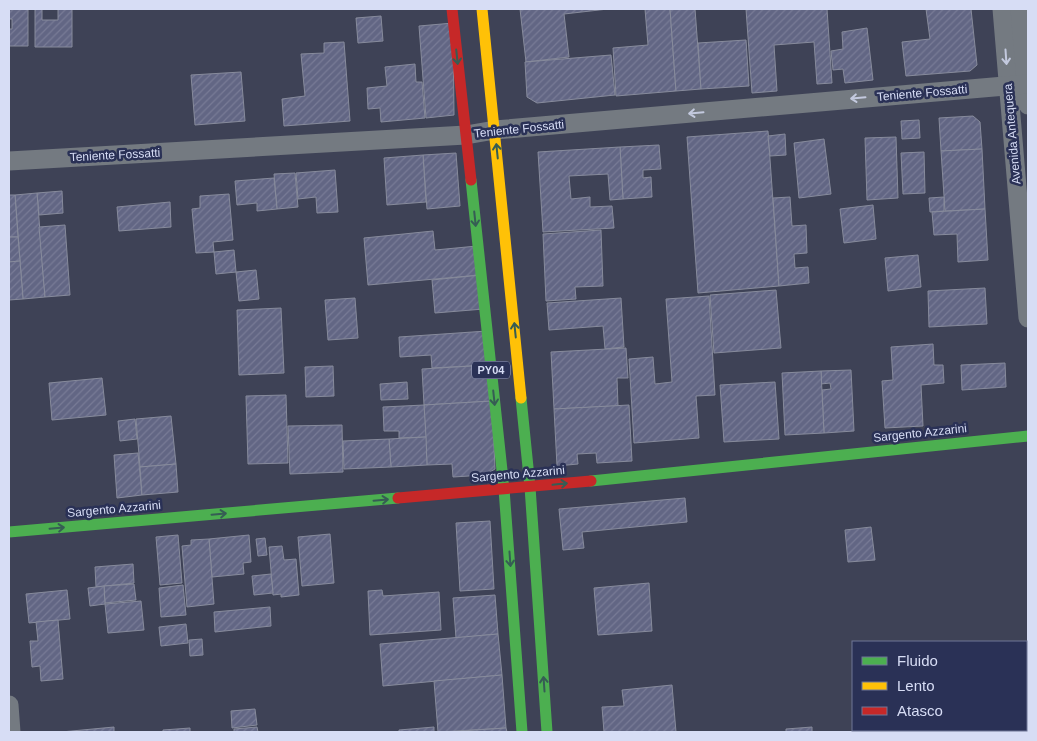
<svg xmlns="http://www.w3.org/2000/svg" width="1037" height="741" viewBox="0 0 1037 741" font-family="Arial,sans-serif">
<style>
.building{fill:url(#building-hatch);stroke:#878b9c}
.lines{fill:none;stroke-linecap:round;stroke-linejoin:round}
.street{stroke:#747a81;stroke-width:19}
.fast{stroke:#4caf50;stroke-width:11}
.slow{stroke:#ffc107;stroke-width:11}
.jam{stroke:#c62828;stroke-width:11}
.oneway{stroke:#365d54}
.oneway2{stroke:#c3c9de}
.labels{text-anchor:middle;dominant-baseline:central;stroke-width:5;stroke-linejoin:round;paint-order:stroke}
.shield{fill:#2a3156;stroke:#a3a9c5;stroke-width:1}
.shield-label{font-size:11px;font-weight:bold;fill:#d7ddf5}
.street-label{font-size:12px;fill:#d7ddf5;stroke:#2a3156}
</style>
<defs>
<pattern id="building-hatch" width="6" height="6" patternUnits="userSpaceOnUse" patternTransform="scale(1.25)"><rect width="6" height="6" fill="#626684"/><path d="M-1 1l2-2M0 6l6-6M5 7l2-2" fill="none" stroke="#787b96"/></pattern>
</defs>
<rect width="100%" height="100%" fill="#3e4256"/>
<g class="building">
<polygon points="9,9 28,9 28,46 9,46 9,29 12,29 12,19 9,19"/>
<polygon points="35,9 42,9 42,20 58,20 58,9 72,9 72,47 35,47"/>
<polygon points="520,9 608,9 564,14 569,57 526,62"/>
<polygon points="645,9 670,9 676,91 616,96 613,48 648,45"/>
<polygon points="670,9 695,9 701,89 676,91"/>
<polygon points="746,9 827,9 832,83 817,84 814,42 774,45 777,91 752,93"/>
<polygon points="926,9 971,9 977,65 970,71 906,76 902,42 930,39"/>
<polygon points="381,16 383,41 358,43 356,18"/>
<polygon points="453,23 454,115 426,118 419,26"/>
<polygon points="867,28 873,80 845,83 843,69 833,70 831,51 843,49 842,32"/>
<polygon points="746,40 749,86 701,89 698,43"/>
<polygon points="344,42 350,121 284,126 282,99 305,96 301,54 324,53 324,43"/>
<polygon points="611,55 615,95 537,103 527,97 525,62"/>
<polygon points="415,64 416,82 422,82 425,118 381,122 380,108 368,109 367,88 387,86 385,67"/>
<polygon points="241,72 245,121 195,125 191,75"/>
<polygon points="973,116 980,122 982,149 941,151 939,118"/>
<polygon points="919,120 920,138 902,139 901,121"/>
<polygon points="768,131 779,286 698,293 687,137"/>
<polygon points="785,134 786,155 770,156 768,136"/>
<polygon points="896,137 898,198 867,200 865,138"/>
<polygon points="824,139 831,194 799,198 794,143"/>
<polygon points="659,145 661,169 643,170 643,178 651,177 652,197 623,199 620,147"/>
<polygon points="620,147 623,199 610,200 608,174 569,176 571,199 590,197 590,207 612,206 614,228 543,232 538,152"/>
<polygon points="982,149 985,209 945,211 941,151"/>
<polygon points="924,152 925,193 903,194 901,153"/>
<polygon points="456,153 460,206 427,209 423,155"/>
<polygon points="423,155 426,202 387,205 384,158"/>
<polygon points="335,170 338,212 317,213 316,197 298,199 296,173"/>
<polygon points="295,173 298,207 277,209 274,174"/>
<polygon points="274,178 277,209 257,211 257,203 237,205 235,181"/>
<polygon points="62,191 63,213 39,215 37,193"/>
<polygon points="37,193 45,297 23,299 15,195"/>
<polygon points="229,194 233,240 213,242 214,252 196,253 192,209 200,208 200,196"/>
<polygon points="9,195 15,195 18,237 9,237"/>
<polygon points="790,197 792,226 806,225 807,253 794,254 795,268 808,267 809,283 779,286 773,198"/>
<polygon points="944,197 944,211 930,212 929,198"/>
<polygon points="170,202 171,227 119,231 117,207"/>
<polygon points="873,205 876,239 844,243 840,209"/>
<polygon points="985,209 988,260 958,262 957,234 934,235 932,212"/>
<polygon points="65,225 70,295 45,297 39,227"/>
<polygon points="601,230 603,286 575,287 576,299 546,301 543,234"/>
<polygon points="433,231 435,250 477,246 480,275 368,285 364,238"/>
<polygon points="9,237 18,237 20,261 9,262"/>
<polygon points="234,250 236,272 216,274 214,252"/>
<polygon points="918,255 921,287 888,291 885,258"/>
<polygon points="20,261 23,299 9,300 9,262"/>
<polygon points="256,270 259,299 239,301 236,272"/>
<polygon points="481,275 484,309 435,313 432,280"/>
<polygon points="985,288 987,324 929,327 928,291"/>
<polygon points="776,290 781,348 714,353 710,295"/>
<polygon points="709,296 715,395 696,396 699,438 634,443 629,359 653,357 655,384 672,382 666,299"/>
<polygon points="355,298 358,338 328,340 325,300"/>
<polygon points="621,298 624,347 605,349 603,326 549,330 547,303"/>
<polygon points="281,308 284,373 239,375 237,310"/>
<polygon points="487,331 489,365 432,368 431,355 400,357 399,337"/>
<polygon points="933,344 934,365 943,365 944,383 921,385 923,426 885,428 882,381 893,380 891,347"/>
<polygon points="626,348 628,378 617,378 618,406 554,409 551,352"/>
<polygon points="1005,363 1006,387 962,390 961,365"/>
<polygon points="489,365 492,401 424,405 422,369"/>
<polygon points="333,366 334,396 306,397 305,367"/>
<polygon points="851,370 854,431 824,433 822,390 831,389 830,383 821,384 821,371"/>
<polygon points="821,371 824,433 785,435 782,373"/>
<polygon points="102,378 106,415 52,420 49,383"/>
<polygon points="407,382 408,399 381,400 380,384"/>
<polygon points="775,382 779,439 724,442 720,385"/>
<polygon points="286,395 288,463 248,464 246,396"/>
<polygon points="492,401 495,469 485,475 453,477 452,464 427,465 424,405"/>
<polygon points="424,405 426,437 399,438 399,431 384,431 383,407"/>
<polygon points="629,405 632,461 597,463 596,453 577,454 578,464 557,466 554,409"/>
<polygon points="171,416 176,464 140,467 136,419"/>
<polygon points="135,419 137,439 120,441 118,421"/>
<polygon points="342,425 343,472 290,474 288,426"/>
<polygon points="426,437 427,465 391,467 389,439"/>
<polygon points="389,439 391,467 344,469 343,441"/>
<polygon points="138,453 142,495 117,498 114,455"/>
<polygon points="176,464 178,492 142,495 140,467"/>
<polygon points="685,498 687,522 582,532 584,548 563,550 559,509"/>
<polygon points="490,521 494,589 460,591 456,523"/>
<polygon points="871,527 875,560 848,562 845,530"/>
<polygon points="330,534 334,583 302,586 298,537"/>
<polygon points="178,535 182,583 160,585 156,537"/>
<polygon points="249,535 251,562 243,563 244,574 212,577 209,539"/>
<polygon points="265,538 267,555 258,556 256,539"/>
<polygon points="209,539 214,604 187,607 182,546 191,545 191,540"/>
<polygon points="282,546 284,560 296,559 299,595 281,597 281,594 273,595 269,547"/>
<polygon points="133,564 134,583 96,587 95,567"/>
<polygon points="271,574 273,593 254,595 252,576"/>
<polygon points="649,583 652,631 598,635 594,588"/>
<polygon points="134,584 136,600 105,603 104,586"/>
<polygon points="183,585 186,615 161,617 159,588"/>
<polygon points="104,586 105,604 90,606 88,588"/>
<polygon points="67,590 70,619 29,623 26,594"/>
<polygon points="382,590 383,596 439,592 441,630 370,635 368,591"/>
<polygon points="495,595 498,634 456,638 453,598"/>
<polygon points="141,601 144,630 108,633 105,604"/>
<polygon points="270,607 271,626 215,632 214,612"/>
<polygon points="58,620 63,679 41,681 40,666 32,667 30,641 38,641 36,622"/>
<polygon points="186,624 188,643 161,646 159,627"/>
<polygon points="498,634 502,675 383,686 380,644"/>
<polygon points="202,639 203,655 190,656 189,640"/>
<polygon points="502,675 506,728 438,732 434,681"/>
<polygon points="672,685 676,732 604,732 602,707 624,706 622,690"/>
<polygon points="255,709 257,725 232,728 231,711"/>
<polygon points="114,727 114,732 61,732"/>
<polygon points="257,727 258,732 234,732 234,729"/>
<polygon points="434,727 434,732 399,732 399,730"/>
<polygon points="812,727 812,732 786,732 786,729"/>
<polygon points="190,728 190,732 163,732 163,730"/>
<polygon points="506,728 507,732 461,732 461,731"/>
</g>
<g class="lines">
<g class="street">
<polyline points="1002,9 1028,318"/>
<polyline points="1020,9 1028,105"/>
<polyline points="9,161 466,135 495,130 1028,84"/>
<polyline points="9,705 11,732"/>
</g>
<g class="fast">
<polyline points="471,180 504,489 522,732"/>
<polyline points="521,398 530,487 547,732"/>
<polyline points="591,481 1028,436"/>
<polyline points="9,532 398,498"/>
</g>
<polyline class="slow" points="482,9 521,398"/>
<g class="jam">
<polyline points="452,9 471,180"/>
<polyline points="398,498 591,481"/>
</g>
</g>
<defs><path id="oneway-shaft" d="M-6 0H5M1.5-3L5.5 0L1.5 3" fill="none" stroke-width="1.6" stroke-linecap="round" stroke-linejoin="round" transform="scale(1.25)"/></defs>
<g class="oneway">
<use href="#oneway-shaft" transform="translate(457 57) rotate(84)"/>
<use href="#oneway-shaft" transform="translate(497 151) rotate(-96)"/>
<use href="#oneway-shaft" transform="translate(475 219) rotate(84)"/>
<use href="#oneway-shaft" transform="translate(515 330) rotate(-96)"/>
<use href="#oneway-shaft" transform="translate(494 398) rotate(84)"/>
<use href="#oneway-shaft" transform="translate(560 484) rotate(-6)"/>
<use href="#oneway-shaft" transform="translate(381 500) rotate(-5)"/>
<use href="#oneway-shaft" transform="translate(219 514) rotate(-5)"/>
<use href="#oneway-shaft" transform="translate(57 528) rotate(-5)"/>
<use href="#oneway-shaft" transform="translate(510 559) rotate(86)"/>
<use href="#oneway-shaft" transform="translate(544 684) rotate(-94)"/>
</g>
<g class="oneway2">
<use href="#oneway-shaft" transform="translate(1006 57) rotate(86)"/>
<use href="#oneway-shaft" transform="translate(858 98) rotate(175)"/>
<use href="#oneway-shaft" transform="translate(696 113) rotate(175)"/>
</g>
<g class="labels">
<rect class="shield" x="472" y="361.5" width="38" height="17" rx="4"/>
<g class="shield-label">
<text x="491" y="370">PY04</text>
</g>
<g class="street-label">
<text transform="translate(922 93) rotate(-5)">Teniente Fossatti</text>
<text transform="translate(519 129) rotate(-6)">Teniente Fossatti</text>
<text transform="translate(1012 134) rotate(-95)">Avenida Antequera</text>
<text transform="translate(115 155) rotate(-3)">Teniente Fossatti</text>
<text transform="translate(920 433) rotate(-6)">Sargento Azzarini</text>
<text transform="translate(518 474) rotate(-5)">Sargento Azzarini</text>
<text transform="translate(114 509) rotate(-5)">Sargento Azzarini</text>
</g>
</g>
<rect width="1037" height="741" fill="none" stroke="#d7ddf5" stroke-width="20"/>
<rect x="852" y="641" width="175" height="90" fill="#2a3156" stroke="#6f7696"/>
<rect x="862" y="657" width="25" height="8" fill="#4caf50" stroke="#6f7696"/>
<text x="897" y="666" font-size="15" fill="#d7ddf5">Fluido</text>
<rect x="862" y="682" width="25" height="8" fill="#ffc107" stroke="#6f7696"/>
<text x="897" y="691" font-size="15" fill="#d7ddf5">Lento</text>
<rect x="862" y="707" width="25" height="8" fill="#c62828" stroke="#6f7696"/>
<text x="897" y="716" font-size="15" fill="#d7ddf5">Atasco</text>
</svg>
